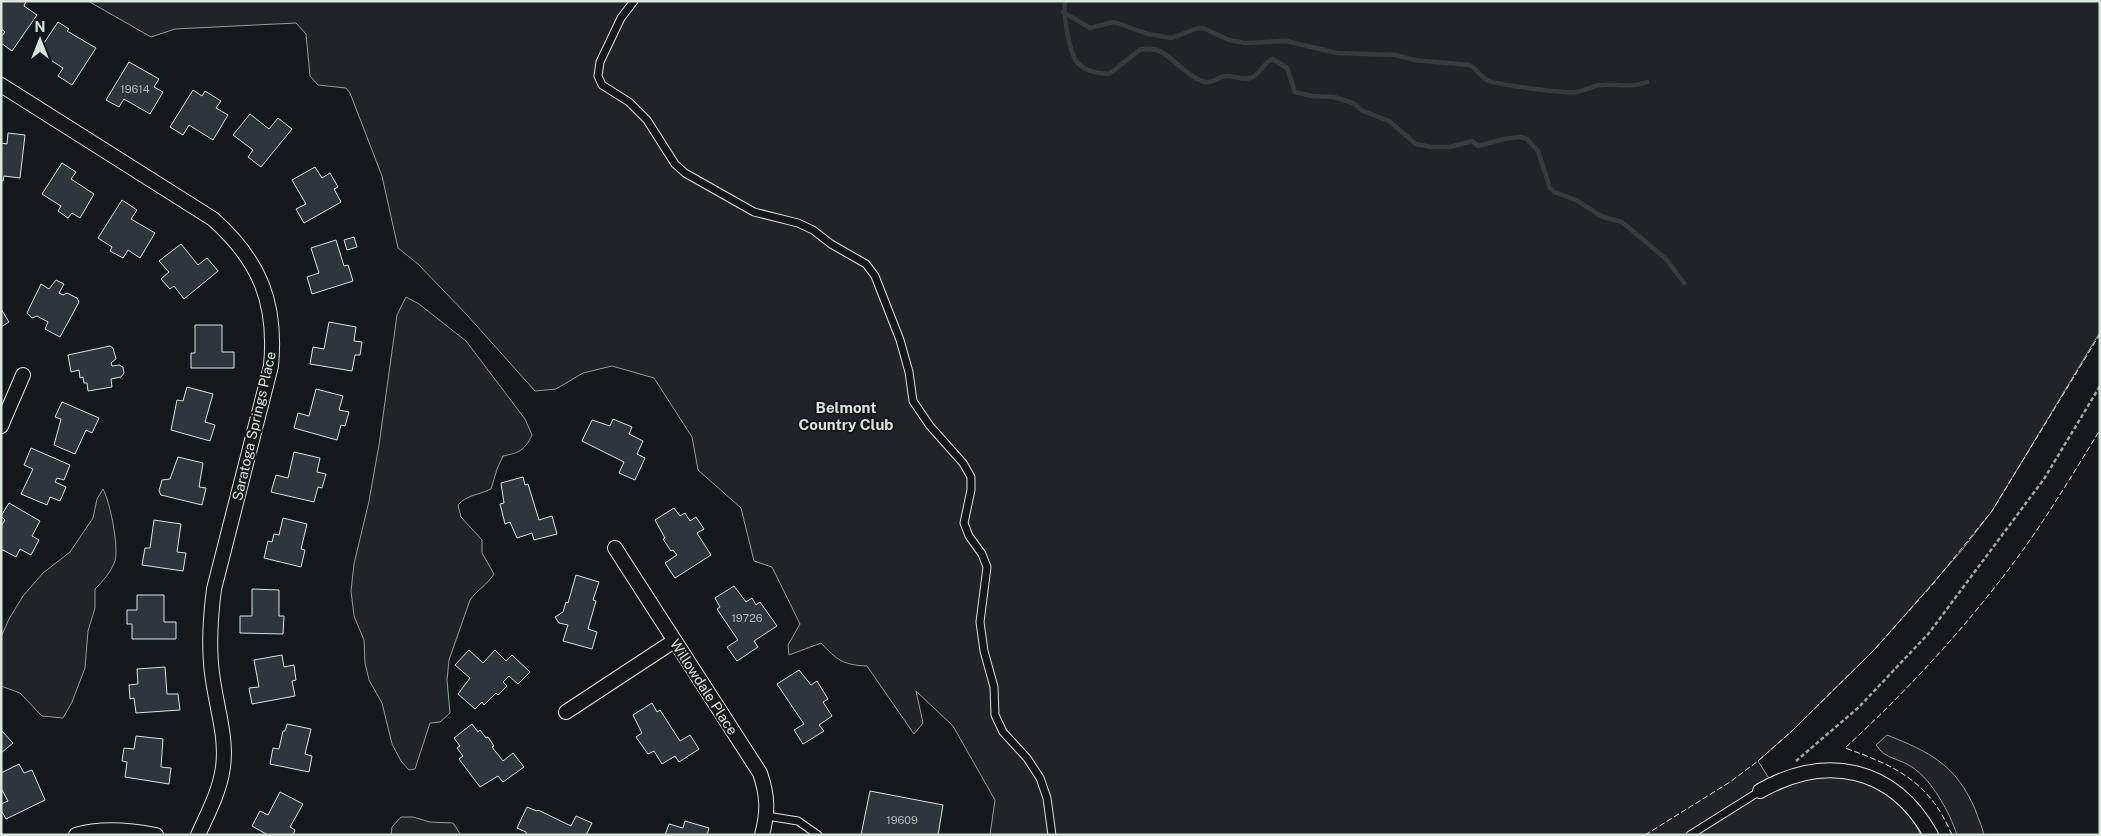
<svg xmlns="http://www.w3.org/2000/svg" width="2101" height="836" viewBox="0 0 2101 836" font-family="'Public Sans',sans-serif">
<style>
.green{fill:#202428;stroke:#939e99}
.lines{fill:none;stroke-linecap:round;stroke-linejoin:round}
.stream{stroke:#363b3e;stroke-width:4.5}
.building{fill:#2c363c;stroke:#d8e6dc}
.service-casing{stroke:#d8e6dc;stroke-width:9}
.minor-casing{stroke:#d8e6dc;stroke-width:16}
.path{stroke:#9da8a2;stroke-width:2.5;stroke-dasharray:4 2.5;stroke-linecap:butt}
.service{stroke:#14181c;stroke-width:7}
.minor{stroke:#14181c;stroke-width:14}
.fence{stroke:#d8e6dc;stroke-width:1;stroke-dasharray:6 2.5;stroke-linecap:butt}
.labels{text-anchor:middle;dominant-baseline:central;stroke-width:4;stroke-linejoin:round;paint-order:stroke}
.number-label{font-size:11px;fill:#adbab4}
.street-label{font-size:14px;fill:#d8e6dc;stroke:#14181c}
.neighbourhood-label{font-size:15px;font-weight:bold;fill:#d8e6dc;stroke:#14181c}
</style>
<rect width="100%" height="100%" fill="#14181c"/>
<g class="green">
<path d="M 88,1 L 2100,1 L 2100,332 L 1992,511 L 1962,550 L 1874,650 L 1793,730 L 1758,761 L 1777,791 C 1792,784 1808,777 1824,776 C 1863,774 1905,800 1921,835 L 990,835 L 995,800 L 953,726 L 916,691 L 923,723 L 914,734 L 867,666 C 843,665 837,660 821,643 L 789,655 L 788,645 L 800,624 L 772,567 L 754,561 L 741,508 L 698,470 L 692,437 L 654,378 L 612,366 L 583,373 L 556,389 L 535,391 L 467,315 L 418,264 L 398,248 L 382,176 L 350,93 L 346,88 L 318,85 L 310,76 L 306,34 L 296,23 L 175,29 L 151,37 Z"/>
<path d="M 406,297 L 419,304 L 466,341 L 525,419 L 532,435 C 525,450 519,453 503,456 L 497,469 L 491,489 C 479,495 466,495 458,505 L 461,517 L 482,540 L 482,553 L 494,574 C 487,585 477,590 470,600 L 449,660 L 447,680 L 450,713 L 440,722 L 430,723 L 415,769 L 409,770 L 401,761 L 392,744 L 382,703 L 369,680 L 365,663 L 364,640 L 354,616 L 351,591 L 354,564 L 369,501 L 379,445 L 397,315 Z"/>
<path d="M 103,489 C 110,502 119,546 115,561 C 111,572 103,581 95,589 L 95,608 L 88,631 L 85,668 L 72,702 L 63,718 L 42,716 L 20,693 L 1,686 L 1,637 L 9,619 L 23,596 L 43,573 L 70,552 L 93,518 L 97,499 Z"/>
<path d="M 1887,735 C 1930,752 1956,765 1975,809 C 1978,818 1982,826 1984,835 L 1957,835 C 1950,813 1932,780 1912,767 C 1899,758 1886,760 1876,745 Z"/>
<polygon points="401,817 413,817 430,822 453,823 461,835 391,835 392,827"/>
</g>
<g class="lines">
<g class="stream">
<path d="M 1065,1 C 1063,14 1069,52 1077,62 C 1085,72 1098,73 1109,74 L 1141,49 C 1146,49 1152,49 1157,50 C 1172,55 1186,77 1205,82 C 1213,84 1218,76 1227,76 C 1234,76 1242,80 1250,78 C 1260,76 1263,62 1273,59 L 1287,68 L 1295,92 L 1312,96 L 1334,97 L 1353,103 L 1363,111 L 1389,121 L 1416,144 L 1431,147 L 1450,147 L 1472,141 L 1478,146 L 1504,139 L 1520,137 L 1527,139 L 1538,151 L 1550,188 L 1554,192 L 1576,200 L 1603,217 L 1622,222 L 1666,259 L 1684,283"/>
<path d="M 1063,12 L 1090,28 L 1114,22 L 1148,34 L 1172,38 L 1198,28 L 1203,28 L 1229,40 L 1245,43 L 1286,41 L 1337,53 L 1395,55 L 1414,60 L 1469,65 C 1477,68 1480,78 1489,81 C 1500,85 1566,94 1576,92 C 1585,91 1593,85 1602,85 C 1617,84 1633,88 1647,82"/>
</g>
</g>
<g class="building">
<polygon points="1,1 26,1 24,6 37,15 12,51 1,43 1,37 5,32 1,29"/>
<polygon points="58,22 69,29 67,31 96,48 72,85 58,76 63,68 38,52"/>
<polygon points="129,62 159,79 154,87 163,92 150,114 124,99 119,107 106,100"/>
<polygon points="193,90 202,96 205,91 221,101 216,108 228,115 213,140 189,125 183,135 170,127"/>
<polygon points="250,114 269,129 278,118 292,129 261,167 248,157 253,150 233,135"/>
<polygon points="8,133 25,135 20,178 4,176 3,181 1,180 1,143 7,144"/>
<polygon points="62,163 76,172 71,179 94,194 80,218 72,213 68,218 58,211 61,206 42,194"/>
<polygon points="315,167 322,178 330,173 338,187 334,189 341,202 304,223 296,209 306,204 292,180"/>
<polygon points="122,200 137,210 131,219 155,233 140,258 128,250 123,258 110,251 112,247 98,238"/>
<polygon points="354,237 357,247 347,250 344,240"/>
<polygon points="336,240 344,266 348,265 353,281 312,294 307,277 319,273 311,248"/>
<polygon points="181,244 198,265 207,258 218,271 184,299 174,286 170,289 161,279 169,272 159,261"/>
<polygon points="56,280 64,284 59,293 63,295 67,293 77,298 79,302 60,337 45,329 48,322 37,316 32,318 27,313 41,284 49,289"/>
<polygon points="1,309 9,322 1,327"/>
<polygon points="329,322 356,327 354,341 362,342 360,355 355,355 352,371 310,364 313,347 324,349"/>
<polygon points="195,325 222,325 222,352 234,352 234,368 191,368 191,353 195,353"/>
<polygon points="110,346 113,348 116,359 111,363 112,366 119,365 123,367 124,373 121,377 111,379 112,387 88,391 87,383 84,383 83,377 80,378 79,370 71,372 68,355"/>
<polygon points="187,387 213,394 205,422 215,425 210,441 171,430 177,400 183,401"/>
<polygon points="316,389 343,396 339,410 349,412 345,426 341,425 337,440 294,428 298,413 309,416"/>
<polygon points="62,402 99,418 92,433 86,430 75,454 54,445 61,419 55,417"/>
<polygon points="613,419 632,427 629,434 643,441 637,454 645,458 635,480 619,473 624,462 582,441 592,420 610,426"/>
<polygon points="31,448 70,465 64,480 57,478 55,482 66,487 60,501 50,497 47,505 21,494 33,469 24,465"/>
<polygon points="294,452 320,458 317,472 326,474 322,488 318,487 314,502 271,492 276,475 288,478"/>
<polygon points="178,457 203,463 199,487 206,488 202,505 161,495 159,491 162,480 170,479"/>
<polygon points="523,477 525,485 528,484 539,520 552,516 557,534 534,540 532,533 517,538 510,522 505,524 500,504 504,503 501,483"/>
<polygon points="9,503 40,521 32,536 39,540 31,555 20,549 16,557 1,549 1,526 5,520 1,516"/>
<polygon points="674,508 680,516 685,513 690,521 696,517 704,529 697,533 711,555 675,578 665,563 677,555 673,550 671,551 663,539 665,538 655,520"/>
<polygon points="283,518 307,524 301,549 305,550 301,567 264,558 268,541 272,542 274,534 279,535"/>
<polygon points="154,520 181,524 177,552 186,553 183,571 142,565 145,548 150,548"/>
<polygon points="576,575 599,582 593,600 596,601 588,629 597,632 592,649 563,641 568,625 559,623 555,617 563,612 566,602 568,603"/>
<polygon points="734,586 746,602 752,598 756,605 760,602 777,626 754,641 758,647 737,661 727,647 738,640 717,609 720,607 715,598"/>
<polygon points="252,589 279,590 279,616 284,616 283,634 240,633 240,616 252,616"/>
<polygon points="137,595 164,595 164,622 176,622 176,639 132,639 132,624 127,624 127,610 137,610"/>
<polygon points="469,650 483,663 495,650 506,661 512,655 530,672 518,684 509,676 503,682 507,686 498,695 496,693 484,705 482,702 475,709 458,694 470,678 455,665"/>
<polygon points="282,655 284,667 294,665 296,680 292,681 295,696 252,704 249,688 259,687 254,660"/>
<polygon points="165,667 167,694 178,694 180,710 136,713 134,698 130,699 129,685 138,684 137,669"/>
<polygon points="799,670 811,685 817,681 828,699 823,702 832,716 819,725 824,731 803,744 794,730 804,724 777,684"/>
<polygon points="652,703 657,712 660,710 680,741 690,735 699,749 679,762 675,756 662,764 654,751 648,754 636,737 642,733 633,715"/>
<polygon points="287,724 311,729 305,754 312,756 309,772 270,764 273,748 279,749 283,731 285,731"/>
<polygon points="472,724 478,732 480,730 486,738 488,737 494,746 492,747 503,761 513,753 524,767 503,782 498,776 480,787 459,759 463,756 457,748 460,746 454,738"/>
<polygon points="1,730 13,743 1,753"/>
<polygon points="136,736 163,739 161,767 171,768 169,784 125,777 127,762 122,761 124,748 134,749"/>
<polygon points="19,764 24,773 32,770 45,800 6,819 1,810 1,804 8,801 1,788 1,773"/>
<polygon points="870,791 943,805 938,835 861,835"/>
<polygon points="280,792 303,804 290,827 295,830 293,835 268,835 252,826 260,811 268,815"/>
<polygon points="527,807 537,811 538,810 571,826 576,816 592,823 586,835 526,835 526,832 517,828"/>
<polygon points="685,821 709,828 707,835 665,835 669,824 683,828"/>
</g>
<g class="lines">
<defs>
<g id="service">
<polyline points="634,1 621,18 600,62 598,76 602,85 629,102 647,120 675,164 685,173 754,212 798,223 813,230 831,244 866,264 875,276 900,340 909,372 913,401 930,426 963,463 971,477 971,490 964,523 969,536 982,554 987,567 980,622 984,651 994,687 995,715 1003,732 1027,758 1040,778 1047,798 1052,835"/>
<polyline points="767,816 798,821 818,835"/>
<polyline points="1690,835 1760,791"/>
</g>
<g id="minor">
<path d="M 1,85 L 213,219 C 260,261 277,303 271,366 L 214,589 C 210,620 208,650 213,680 C 217,709 227,738 223,767 C 220,791 208,813 198,835"/>
<polyline points="1,426 23,375"/>
<path d="M 615,548 L 760,773 C 768,796 768,812 762,835"/>
<polyline points="566,712 674,641"/>
<path d="M 1760,791 C 1826,753 1893,767 1931,835"/>
<path d="M 76,835 C 102,827 130,830 156,835"/>
</g>
</defs>
<use href="#service" class="service-casing"/>
<use href="#minor" class="minor-casing"/>
<polyline class="path" points="1796,761 1858,708 1929,633 2044,479 2100,386"/>
<use href="#service" class="service"/>
<use href="#minor" class="minor"/>
<g class="fence">
<polyline points="1645,835 1730,782 1758,761 1793,730 1874,650 1932,585 1992,511 2100,334"/>
<path d="M 1952,835 C 1930,782 1896,766 1845,748 C 1909,689 1969,624 2020,554 C 2049,514 2074,472 2100,430"/>
</g>
</g>
<g class="labels">
<g class="number-label">
<text x="135" y="89">19614</text>
<text x="747" y="618">19726</text>
<text x="902" y="820">19609</text>
</g>
<g class="street-label">
<text transform="translate(254 426) rotate(-77)">Saratoga Springs Place</text>
<text transform="translate(704 687) rotate(57)">Willowdale Place</text>
</g>
<g class="neighbourhood-label">
<text x="846" y="407">Belmont<tspan x="846" dy="17">Country Club</tspan></text>
</g>
</g>
<rect width="2101" height="836" fill="none" stroke="#d8e6dc" stroke-width="5"/>
<g transform="translate(40 40)" stroke="#14181c" stroke-width="4" paint-order="stroke">
<path d="M0-4L9 19L0 12L-9 19Z" fill="#d8e6dc"/>
<text y="-8" font-size="14" font-weight="bold" text-anchor="middle" fill="#d8e6dc">N</text>
</g>
</svg>
